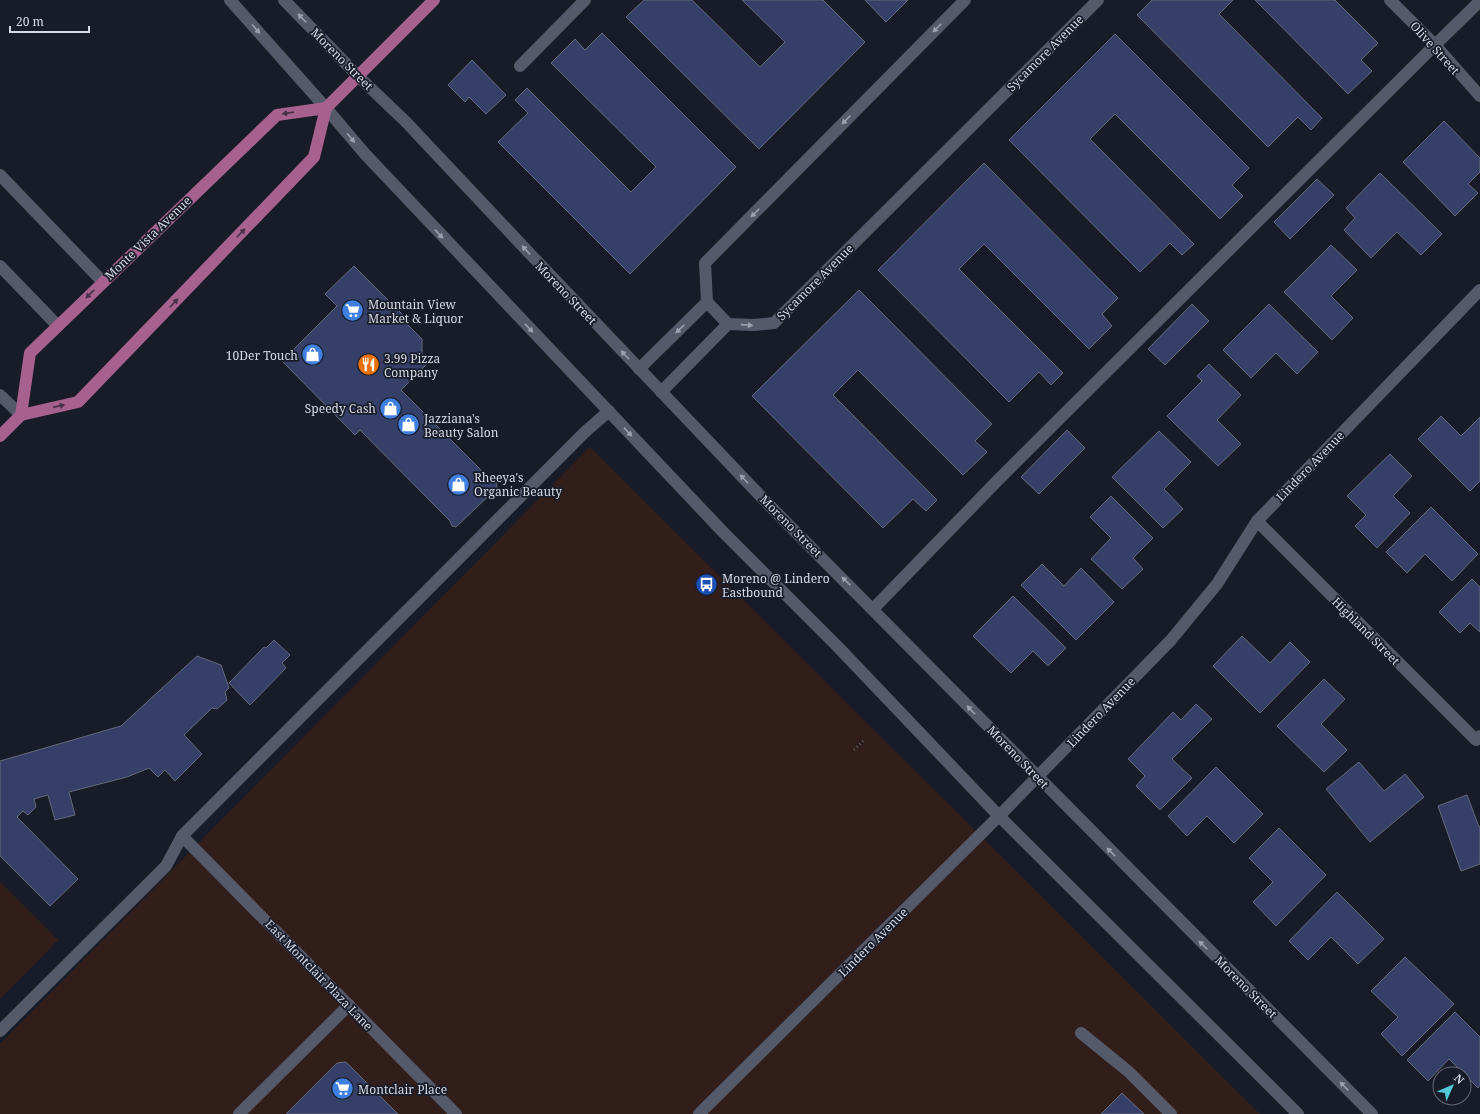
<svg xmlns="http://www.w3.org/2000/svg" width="1480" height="1114" viewBox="0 0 1480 1114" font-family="'Noto Serif',serif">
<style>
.commercial{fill:#311e1b}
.building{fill:#353f68;stroke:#656a7a}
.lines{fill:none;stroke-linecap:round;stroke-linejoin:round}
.path{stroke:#595c68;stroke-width:2.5;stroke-dasharray:1 3;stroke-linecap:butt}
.lane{stroke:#555a6a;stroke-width:12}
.street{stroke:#555a6a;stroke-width:12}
.secondary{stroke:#555a6a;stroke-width:12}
.primary{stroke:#a7618f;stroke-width:12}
.oneway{fill:#9da1ae}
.oneway2{fill:#433148}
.labels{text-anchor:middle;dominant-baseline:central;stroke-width:3.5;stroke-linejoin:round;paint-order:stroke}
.street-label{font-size:12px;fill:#d8dbe5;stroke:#181c29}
.poi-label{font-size:12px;fill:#d8dbe5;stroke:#181c29;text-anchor:start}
</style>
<rect width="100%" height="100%" fill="#181c29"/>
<g class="commercial">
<polygon points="590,447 1260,1114 0,1114 0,1044"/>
<polygon points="0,882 58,940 0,999"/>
</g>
<g class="building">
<polygon points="644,0 692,0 760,67 785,42 742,0 823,0 865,42 759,149 626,17"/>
<polygon points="865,0 908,0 886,22"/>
<polygon points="1152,0 1233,0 1219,14 1322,118 1311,130 1298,117 1268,147 1137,15"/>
<polygon points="1255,0 1335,0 1378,43 1361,60 1372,71 1348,94"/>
<polygon points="602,33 736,167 630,274 498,142 528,113 515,100 527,88 631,192 656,167 551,63 575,39 585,50"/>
<polygon points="1115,34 1249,168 1232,185 1243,196 1220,219 1115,114 1090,139 1194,244 1182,255 1170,243 1140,272 1009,140"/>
<polygon points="472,60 506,95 486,114 469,97 465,102 448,85"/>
<polygon points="1444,121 1480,158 1480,172 1468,184 1478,193 1455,216 1403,162"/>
<polygon points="984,163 1118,298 1102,314 1112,326 1089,349 984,244 959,269 1063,373 1051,385 1039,372 1009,402 878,270"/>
<polygon points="1380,173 1442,234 1421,255 1397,232 1371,258 1344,230 1355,218 1346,208"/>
<polygon points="1317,179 1334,195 1290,239 1274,222"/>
<polygon points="1331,245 1357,270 1331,296 1353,318 1332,340 1284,292"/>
<polygon points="354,266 409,321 406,323 422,339 422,359 427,364 401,390 491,480 496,482 497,488 456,527 452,526 450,521 360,430 355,435 282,361 337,306 325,294"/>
<polygon points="859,290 992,424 975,441 987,452 963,475 858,370 833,395 937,500 926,511 913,499 883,528 752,396"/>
<polygon points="1192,304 1209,321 1165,365 1148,349"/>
<polygon points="1269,304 1318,352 1297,374 1276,353 1251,378 1223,350"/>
<polygon points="1209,364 1241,395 1217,420 1241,444 1218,466 1167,416 1202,381 1197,376"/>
<polygon points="1441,416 1461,436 1480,417 1480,481 1470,491 1418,439"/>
<polygon points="1067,430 1085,448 1039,494 1021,477"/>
<polygon points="1159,431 1191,462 1164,489 1183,509 1163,528 1112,477"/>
<polygon points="1390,454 1412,476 1393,496 1410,513 1377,548 1355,526 1366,515 1347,496"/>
<polygon points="1111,496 1153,538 1133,558 1143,569 1122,589 1091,559 1111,538 1090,517"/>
<polygon points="1431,507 1478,554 1452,581 1425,554 1407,573 1386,552"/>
<polygon points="1042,564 1064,586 1081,568 1114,602 1076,640 1021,585"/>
<polygon points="1472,579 1480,587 1480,632 1470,623 1460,633 1439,612"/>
<polygon points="1013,596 1066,648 1048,666 1033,651 1011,673 973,636"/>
<polygon points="1242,636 1270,663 1290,642 1310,662 1260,713 1213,666"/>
<polygon points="274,640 290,655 282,663 286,668 250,705 229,683 264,647 266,648"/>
<polygon points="197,656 221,665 229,688 225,692 227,700 217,709 212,708 184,735 202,754 175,781 165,770 158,777 149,768 127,777 69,792 75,815 55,820 48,795 34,799 36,807 28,815 23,811 17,817 78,879 50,906 0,856 0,761 121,726"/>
<polygon points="1324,679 1345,699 1321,724 1347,750 1324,772 1277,726"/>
<polygon points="1196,704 1212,719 1172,759 1192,778 1160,810 1136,786 1145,776 1128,759 1173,712 1181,720"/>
<polygon points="1359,762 1384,791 1405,774 1424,797 1370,842 1326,789"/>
<polygon points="1216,767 1263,814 1234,843 1207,816 1187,836 1168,816"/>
<polygon points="1467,795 1479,827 1480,826 1480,864 1461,871 1438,806"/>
<polygon points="1279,828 1326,875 1276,926 1253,902 1273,882 1249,858"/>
<polygon points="1337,892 1384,939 1358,964 1331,937 1308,960 1289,941"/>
<polygon points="1405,957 1454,1004 1402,1056 1381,1034 1398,1017 1371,991"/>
<polygon points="1455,1012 1480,1037 1480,1085 1478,1088 1449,1059 1428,1081 1407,1060"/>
<polygon points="346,1062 398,1114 286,1114 337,1063"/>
<polygon points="1122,1093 1144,1114 1101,1114"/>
</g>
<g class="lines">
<polyline class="path" points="854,750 865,739"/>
<g class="lane">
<polyline points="965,0 705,263 707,302 728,324 754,325 774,323 1098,0"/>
<polyline points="1435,45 1480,1"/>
<polyline points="520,66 585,0"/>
<polyline points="0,175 103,282"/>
<polyline points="0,266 58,326"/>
<polyline points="639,369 707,302"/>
<polyline points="661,392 728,324"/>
<polyline points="0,395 21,415"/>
<polyline points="182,836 456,1114"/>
<polyline points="0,1031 166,866 182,836 585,432 609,411"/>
<polyline points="1081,1033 1129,1072 1171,1114"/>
<polyline points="239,1114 349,1005"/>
</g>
<g class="street">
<polyline points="1390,0 1435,45 1480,96"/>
<polyline points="1257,521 1476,740 1480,736"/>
<polyline points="873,609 999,479 1435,45"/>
<polyline points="699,1114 999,816 1171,640 1217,584 1257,521 1480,290"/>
</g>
<g class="secondary">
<polyline points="230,0 326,108 365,154 724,533 839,648 999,816 1298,1114"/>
<polyline points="284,0 358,76 406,122 534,258 770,506 1372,1114"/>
</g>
<g class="primary">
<polyline points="21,415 30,353 277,115 326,108"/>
<polyline points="0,436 21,415 78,402 314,157 326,108 434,0"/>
</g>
</g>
<defs><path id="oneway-solid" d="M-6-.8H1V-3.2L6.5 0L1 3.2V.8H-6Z"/></defs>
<g class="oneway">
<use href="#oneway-solid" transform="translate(302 18) rotate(-134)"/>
<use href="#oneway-solid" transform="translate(937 28) rotate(135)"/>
<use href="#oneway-solid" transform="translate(256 29) rotate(48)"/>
<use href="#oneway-solid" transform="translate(846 120) rotate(135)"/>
<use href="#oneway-solid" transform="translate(351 138) rotate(50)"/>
<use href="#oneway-solid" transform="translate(755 213) rotate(135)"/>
<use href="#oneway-solid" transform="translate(439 234) rotate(47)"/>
<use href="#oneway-solid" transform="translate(526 250) rotate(-133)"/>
<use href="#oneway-solid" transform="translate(747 325) rotate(4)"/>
<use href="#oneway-solid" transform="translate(529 328) rotate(46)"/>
<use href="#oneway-solid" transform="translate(680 329) rotate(136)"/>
<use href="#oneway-solid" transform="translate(625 355) rotate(-134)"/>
<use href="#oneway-solid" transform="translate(628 432) rotate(47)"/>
<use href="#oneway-solid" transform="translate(744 479) rotate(-134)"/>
<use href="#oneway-solid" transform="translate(846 581) rotate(-135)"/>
<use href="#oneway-solid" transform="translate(971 710) rotate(-134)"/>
<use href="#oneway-solid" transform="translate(1111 852) rotate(-135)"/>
<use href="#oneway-solid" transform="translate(1203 945) rotate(-135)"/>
<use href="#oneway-solid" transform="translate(1344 1086) rotate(-135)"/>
</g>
<g class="oneway2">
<use href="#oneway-solid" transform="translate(288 113) rotate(172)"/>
<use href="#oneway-solid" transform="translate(241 233) rotate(-46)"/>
<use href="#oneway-solid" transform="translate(90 294) rotate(136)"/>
<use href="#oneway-solid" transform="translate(174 303) rotate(-46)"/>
<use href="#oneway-solid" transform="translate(59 406) rotate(-13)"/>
</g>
<defs>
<symbol id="supermarket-disc" viewBox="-11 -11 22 22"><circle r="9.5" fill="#3f7fe0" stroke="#181c29"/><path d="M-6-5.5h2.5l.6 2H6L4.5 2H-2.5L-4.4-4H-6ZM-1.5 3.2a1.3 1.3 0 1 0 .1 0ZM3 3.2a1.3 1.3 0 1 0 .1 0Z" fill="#fff"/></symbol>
<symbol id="shop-disc" viewBox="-11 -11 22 22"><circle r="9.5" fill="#3f7fe0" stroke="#181c29"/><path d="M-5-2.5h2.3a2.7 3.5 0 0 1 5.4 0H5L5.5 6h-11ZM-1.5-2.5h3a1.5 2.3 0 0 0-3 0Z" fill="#fff"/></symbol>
<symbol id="restaurant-disc" viewBox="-11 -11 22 22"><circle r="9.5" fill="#e8710a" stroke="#181c29"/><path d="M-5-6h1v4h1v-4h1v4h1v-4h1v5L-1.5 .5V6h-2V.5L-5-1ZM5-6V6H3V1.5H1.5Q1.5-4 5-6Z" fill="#fff"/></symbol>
<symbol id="bus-disc" viewBox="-11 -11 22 22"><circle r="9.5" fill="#1a4fb4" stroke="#181c29"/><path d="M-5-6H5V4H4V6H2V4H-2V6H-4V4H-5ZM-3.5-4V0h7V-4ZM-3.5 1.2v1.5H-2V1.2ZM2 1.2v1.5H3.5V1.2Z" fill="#fff"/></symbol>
</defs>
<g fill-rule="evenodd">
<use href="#supermarket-disc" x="340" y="298" width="25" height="25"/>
<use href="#shop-disc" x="300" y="342" width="25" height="25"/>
<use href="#restaurant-disc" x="356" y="352" width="25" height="25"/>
<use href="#shop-disc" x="378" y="396" width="25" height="25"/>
<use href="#shop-disc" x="396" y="412" width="25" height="25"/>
<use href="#shop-disc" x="446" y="472" width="25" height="25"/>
<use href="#bus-disc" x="694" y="572" width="25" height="25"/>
<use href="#supermarket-disc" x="330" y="1076" width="25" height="25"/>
</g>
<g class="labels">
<g class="street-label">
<text transform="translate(1435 48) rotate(48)">Olive Street</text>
<text transform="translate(1045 53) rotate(-45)">Sycamore Avenue</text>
<text transform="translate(342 59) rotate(45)">Moreno Street</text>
<text transform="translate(148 238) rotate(-44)">Monte Vista Avenue</text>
<text transform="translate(815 282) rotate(-45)">Sycamore Avenue</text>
<text transform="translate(566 293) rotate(46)">Moreno Street</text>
<text transform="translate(1310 466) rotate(-46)">Lindero Avenue</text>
<text transform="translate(791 526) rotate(45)">Moreno Street</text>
<text transform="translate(1366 631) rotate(45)">Highland Street</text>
<text transform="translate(1101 712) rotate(-46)">Lindero Avenue</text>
<text transform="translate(1018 757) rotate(46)">Moreno Street</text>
<text transform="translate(873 942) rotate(-45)">Lindero Avenue</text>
<text transform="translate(319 975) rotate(46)">East Montclair Plaza Lane</text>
<text transform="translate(1246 987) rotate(45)">Moreno Street</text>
</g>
<g class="poi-label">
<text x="368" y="304">Mountain View<tspan x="368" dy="14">Market &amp; Liquor</tspan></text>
<text x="298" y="355" text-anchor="end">10Der Touch</text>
<text x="384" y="358">3.99 Pizza<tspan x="384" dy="14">Company</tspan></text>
<text x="376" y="408" text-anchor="end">Speedy Cash</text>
<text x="424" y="418">Jazziana's<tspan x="424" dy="14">Beauty Salon</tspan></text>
<text x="474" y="477">Rheeya's<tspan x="474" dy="14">Organic Beauty</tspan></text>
<text x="722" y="578">Moreno @ Lindero<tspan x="722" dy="14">Eastbound</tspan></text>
<text x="358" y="1089">Montclair Place</text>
</g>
</g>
<g transform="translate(1452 1086) rotate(45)"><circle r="19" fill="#181c29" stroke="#656874"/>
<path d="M0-3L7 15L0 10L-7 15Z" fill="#52cbd8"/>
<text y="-6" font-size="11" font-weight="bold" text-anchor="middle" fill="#d8dbe5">N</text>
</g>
<path d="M10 26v6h79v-6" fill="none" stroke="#d8dbe5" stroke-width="2"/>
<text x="16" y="26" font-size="12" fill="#d8dbe5" stroke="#181c29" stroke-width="3" paint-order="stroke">20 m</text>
</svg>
